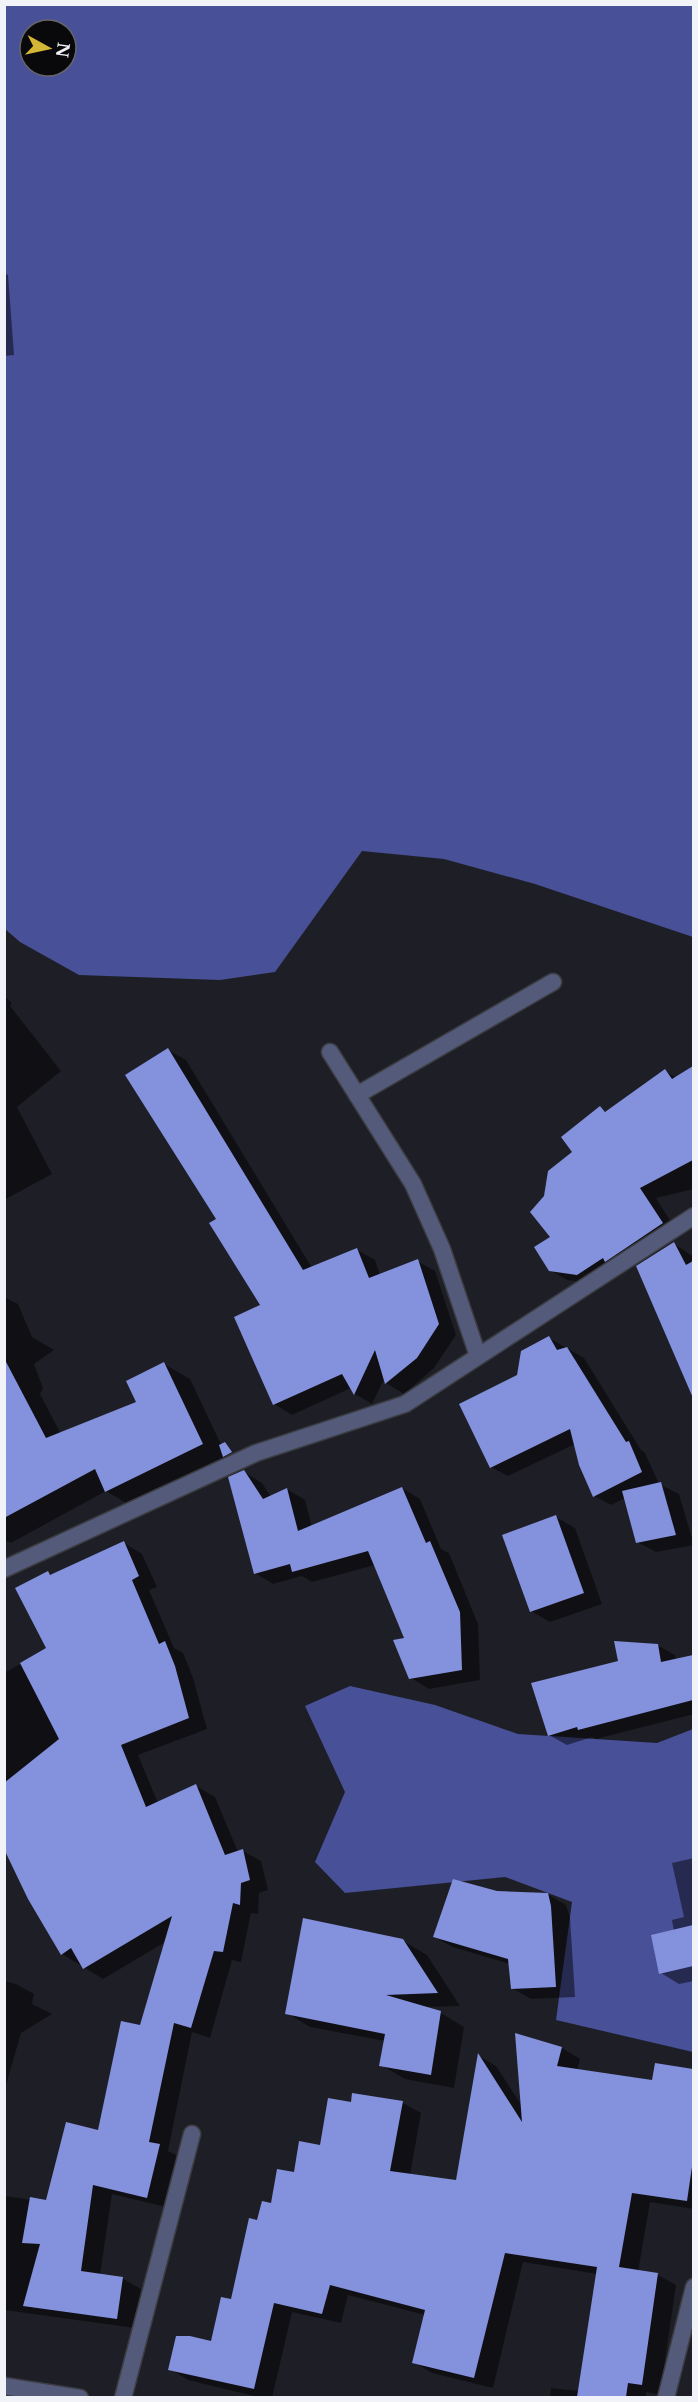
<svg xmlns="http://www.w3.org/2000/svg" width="698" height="2402" viewBox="0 0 698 2402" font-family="'Libre Baskerville',serif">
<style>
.forest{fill:#485097;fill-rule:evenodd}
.shadow{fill:#0007}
.building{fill:#8491dd}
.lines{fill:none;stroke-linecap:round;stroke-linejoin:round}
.minor-casing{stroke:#3c3d43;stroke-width:19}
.minor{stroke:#545a7a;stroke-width:16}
</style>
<rect width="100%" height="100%" fill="#1e1f26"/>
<g class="forest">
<path d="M 5,4 L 693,5 L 693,937 L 535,884 L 444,859 L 362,851 L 275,972 L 220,980 L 79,975 L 20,942 L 5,929 ZM 30,30 L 66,30 L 66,66 L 30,66 Z"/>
<polygon points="350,1686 435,1705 518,1734 657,1743 693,1729 693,2052 556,2020 572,1902 505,1877 345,1893 315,1862 345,1792 305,1706"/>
</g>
<g class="shadow">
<polygon points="4,273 8,275 14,355 4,356"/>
<polygon points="4,996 12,1003 10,1006 61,1071 17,1107 52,1174 4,1200"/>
<polygon points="168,1050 186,1060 312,1268 357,1250 375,1260 380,1275 417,1261 435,1271 456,1335 434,1368 404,1394 386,1383 385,1377 372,1404 355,1394 351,1388 292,1415 274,1404 262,1306 218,1220"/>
<polygon points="694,1068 694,1189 656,1198 678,1233 594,1283 567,1280 550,1270 553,1237 546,1197 600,1108 607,1112 665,1071 677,1078"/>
<polygon points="674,1244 694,1257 694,1394 638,1267"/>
<polygon points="4,1297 18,1304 32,1337 54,1350 34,1364 43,1388 40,1394 61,1434 138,1403 164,1364 190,1379 228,1459 131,1506 106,1491 11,1543 7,1541 4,1544"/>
<polygon points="549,1338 584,1358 641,1450 645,1453 659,1484 679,1494 694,1545 656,1552 637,1542 625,1498 611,1505 594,1496 575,1444 508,1476 491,1467 519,1376"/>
<polygon points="244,1472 262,1483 271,1497 287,1489 305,1500 312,1527 402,1488 420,1499 441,1549 449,1553 478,1624 480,1680 429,1689 411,1678 406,1639 375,1565 312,1582 302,1576 273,1584 255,1573"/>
<polygon points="556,1517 575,1528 602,1604 550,1622 531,1611"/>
<polygon points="124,1543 142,1554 157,1587 149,1590 174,1648 183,1653 193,1678 207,1729 138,1755 158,1803 196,1786 215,1797 238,1852 243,1851 261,1861 268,1890 259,1893 258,1914 251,1913 241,1962 232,1960 210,2038 192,2032 168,2151 178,2156 166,2207 112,2194 100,2275 122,2278 141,2289 135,2328 4,2310 4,2196 47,2202 99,2131 141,2026 167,1941 103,1979 85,1968 82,1964 80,1965 62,1954 4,1845 4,1673 48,1649 48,1573 52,1575"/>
<polygon points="657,1645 675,1655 676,1660 694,1657 694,1714 596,1739 592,1737 567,1745 549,1735 620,1662"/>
<polygon points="694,1858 694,1981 679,1984 661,1973 674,1931 672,1920 684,1917 672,1863"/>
<polygon points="497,1893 547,1894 566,1905 570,1918 575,1997 531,1999 512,1988 510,1964 453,1947 434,1937"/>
<polygon points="403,1941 427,1955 460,2006 424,2007 441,2013 464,2027 454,2088 405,2079 381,2065 385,2041 310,2027 287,2013"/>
<polygon points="4,1981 16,1984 34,1994 32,2004 52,2014 21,2033 4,2092"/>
<polygon points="562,2048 580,2059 577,2071 653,2082 656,2064 694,2070 694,2209 650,2202 638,2272 658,2275 676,2285 660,2395 646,2392 646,2398 550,2398 551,2388 579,2391 597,2274 523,2262 493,2388 432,2373 414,2362 425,2315 348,2295 341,2323 292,2312 272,2398 262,2398 188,2380 170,2369 212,2343 232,2301 258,2221 295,2174 321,2147 352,2104 353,2094 403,2103 421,2113 410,2175 457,2182 479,2056 496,2066 522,2106"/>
</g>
<g class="building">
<polygon points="168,1048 303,1270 357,1248 369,1278 418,1259 439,1324 417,1358 385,1384 375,1350 354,1395 342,1374 273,1405 234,1317 260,1305 209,1223 216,1219 125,1075"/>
<polygon points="693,1066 693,1160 640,1188 663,1223 605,1262 603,1258 577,1275 549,1271 534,1247 550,1237 530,1212 544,1196 548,1171 572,1152 561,1137 600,1106 605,1112 665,1069 672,1079"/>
<polygon points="674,1242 686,1265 693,1261 693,1398 636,1266"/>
<polygon points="549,1336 557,1350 567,1347 626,1442 629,1441 642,1472 593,1497 579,1465 570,1429 490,1468 459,1404 517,1375 521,1351"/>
<polygon points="4,1358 46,1438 136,1402 126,1381 164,1362 203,1444 105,1492 95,1469 4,1518"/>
<polygon points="225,1442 232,1452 223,1457 219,1445"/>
<polygon points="244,1470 263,1499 287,1488 298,1531 402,1487 426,1543 430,1541 460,1612 462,1670 409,1679 393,1640 404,1638 368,1551 292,1572 290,1564 254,1574 228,1477"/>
<polygon points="661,1482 676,1535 636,1543 622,1491"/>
<polygon points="556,1515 584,1593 530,1612 502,1535"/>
<polygon points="124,1541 139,1576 132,1580 159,1644 165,1641 175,1666 189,1718 121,1745 146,1807 196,1784 225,1855 243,1849 250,1880 241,1883 240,1905 233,1903 223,1952 214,1951 191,2028 174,2023 149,2142 160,2144 147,2198 93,2185 81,2271 123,2277 117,2319 23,2306 40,2244 22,2243 30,2197 46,2200 66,2122 98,2130 121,2021 140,2025 172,1916 83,1969 71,1948 61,1955 28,1899 4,1849 4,1783 59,1739 20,1663 46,1648 15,1588 48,1571 50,1575"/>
<polygon points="614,1641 658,1644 661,1662 693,1655 693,1700 578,1730 577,1727 548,1736 531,1683 618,1661"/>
<polygon points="453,1879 497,1891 548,1893 551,1906 556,1987 511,1989 508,1959 433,1937"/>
<polygon points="303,1918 403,1939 438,1993 386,1995 441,2011 431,2075 379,2066 385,2034 285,2014"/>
<polygon points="693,1925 693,1966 659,1974 651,1935"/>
<polygon points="515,2033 562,2047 557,2066 652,2080 655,2063 693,2069 693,2160 687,2201 632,2193 619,2267 658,2273 642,2385 628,2383 626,2397 577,2397 597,2267 505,2253 474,2378 412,2363 425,2310 330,2285 322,2314 274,2303 254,2389 168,2370 176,2336 190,2336 211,2341 221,2297 231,2299 249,2218 257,2220 262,2201 271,2203 277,2169 294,2172 299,2141 320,2145 328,2098 351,2102 352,2093 403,2101 390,2171 456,2180 478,2053 522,2122"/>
</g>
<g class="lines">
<defs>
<g id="minor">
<polyline points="330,1052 413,1184 442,1249 478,1356"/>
<polyline points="357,1095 553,982"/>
<polyline points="4,1569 256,1453 405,1404 694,1216"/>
<polyline points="4,2386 80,2398"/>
<polyline points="123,2398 192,2134"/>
<polyline points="666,2398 694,2287"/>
</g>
</defs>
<use href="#minor" class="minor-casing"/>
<use href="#minor" class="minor"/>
</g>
<rect width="698" height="2402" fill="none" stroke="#f2f3f8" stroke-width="12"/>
<g transform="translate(48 48) rotate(98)"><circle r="28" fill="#09090c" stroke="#66676a" stroke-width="1.5"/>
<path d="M0-4.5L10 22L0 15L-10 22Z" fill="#d3b635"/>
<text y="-9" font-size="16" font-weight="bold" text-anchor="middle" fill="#f2f3f8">N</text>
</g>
</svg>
